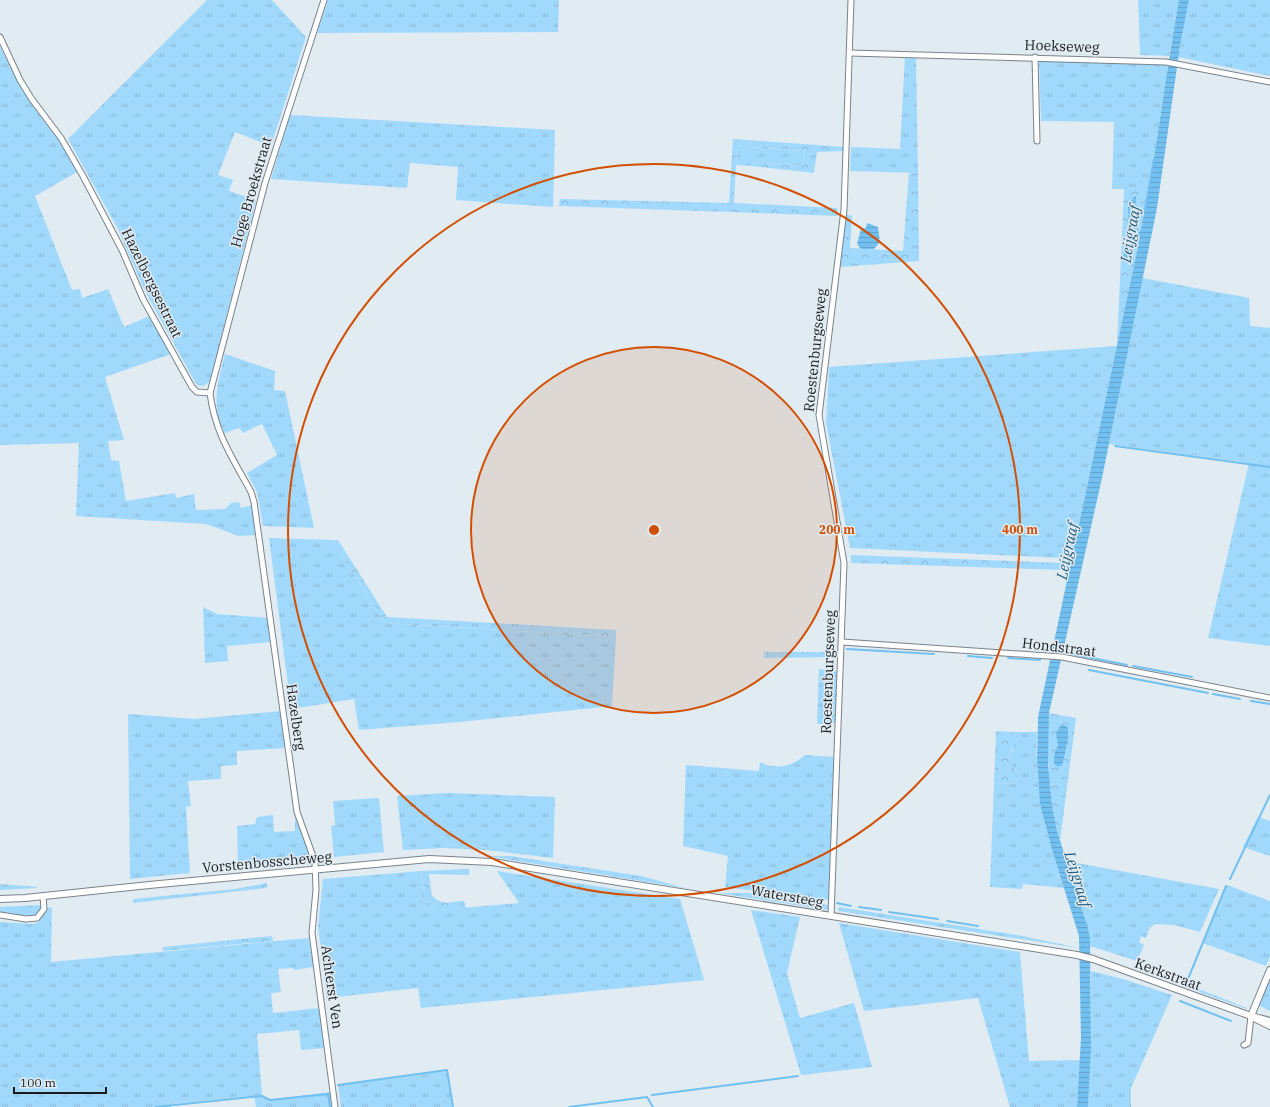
<svg xmlns="http://www.w3.org/2000/svg" width="1270" height="1107" viewBox="0 0 1270 1107" font-family="'IBM Plex Serif',serif">
<style>
.grass{fill:url(#grass-tufts)}
.forest{fill:url(#forest-crowns);fill-rule:evenodd}
.water{fill:url(#water-rules)}
.lines{fill:none;stroke-linecap:round;stroke-linejoin:round}
.stream{stroke:#72c0f0;stroke-width:2}
.minor-casing{stroke:#7a838a;stroke-width:7}
.tertiary-casing{stroke:#7a838a;stroke-width:8}
.minor{stroke:#fff;stroke-width:5}
.tertiary{stroke:#fff;stroke-width:6}
.ring{fill:none;stroke:#d24f00;stroke-width:2}
.labels{text-anchor:middle;dominant-baseline:central;stroke-width:3;stroke-linejoin:round;paint-order:stroke}
.street-label{font-size:14px;fill:#181c1f;stroke:#e0ebf2}
.water-label{font-size:15px;font-style:italic;fill:#225c7d;stroke:#e0ebf2}
.centre{fill:#d24f00;stroke:#e0ebf2;stroke-width:2}
.ring-label{font-size:12px;text-anchor:middle;font-weight:bold;fill:#d24f00;stroke:#e0ebf2;stroke-width:3;stroke-linejoin:round;paint-order:stroke}
</style>
<defs>
<pattern id="grass-tufts" width="24" height="20" patternUnits="userSpaceOnUse"><rect width="24" height="20" fill="#a1d9fd"/><path d="M3 7l-1-3M5 7V3M7 7l1-3M15 17l-1-3M17 17v-4M19 17l1-3" fill="none" stroke="#8abad8"/></pattern>
<pattern id="forest-crowns" width="20" height="18" patternUnits="userSpaceOnUse"><rect width="20" height="18" fill="#a1d9fd"/><path d="M2 6a3 3 0 1 1 6 0M12 15a3 3 0 1 1 6 0" fill="none" stroke="#8abad8"/></pattern>
<pattern id="water-rules" width="6" height="5" patternUnits="userSpaceOnUse"><rect width="6" height="5" fill="#72c0f0"/><path d="M0 2.5h6" fill="none" stroke="#62a4cd"/></pattern>
</defs>
<rect width="100%" height="100%" fill="#e0ebf2"/>
<g class="grass">
<path d="M 207,0 L 272,0 L 306,37 L 271,146 L 235,132 L 218,175 L 233,180 L 229,191 L 256,200 L 210,381 C 205,386 202,387 196,384 L 143,287 L 118,229 L 68,139 Z"/>
<polygon points="328,0 559,0 558,32 317,33"/>
<polygon points="1138,0 1179,0 1169,56 1140,55"/>
<polygon points="1189,0 1270,0 1270,76 1178,57"/>
<polygon points="0,46 18,81 57,136 77,172 35,196 72,290 80,289 82,298 108,289 124,327 147,317 151,317 171,354 105,377 124,440 108,441 111,460 119,461 126,501 175,493 176,498 194,494 196,510 225,509 231,503 239,502 241,508 253,505 258,535 239,536 206,524 76,516 79,443 0,445"/>
<polygon points="905,56 916,57 918,173 850,171 851,147 900,149"/>
<polygon points="1039,61 1168,65 1150,189 1112,189 1114,122 1041,121"/>
<polygon points="290,115 555,130 553,207 456,200 458,167 410,163 407,188 271,179"/>
<polygon points="737,146 805,151 803,166 753,162 751,166 736,165"/>
<polygon points="1142,278 1249,298 1250,326 1270,328 1270,646 1208,638 1249,463 1109,444"/>
<polygon points="1117,346 1069,570 1064,570 1064,563 1061,563 1061,558 850,548 826,423 829,367"/>
<path d="M 225,354 L 275,371 L 274,390 L 285,391 L 314,528 L 263,526 L 257,492 L 247,473 L 277,455 L 262,424 L 243,433 L 239,428 L 225,433 C 210,407 218,382 225,354 Z"/>
<polygon points="269,538 332,540 385,623 616,637 612,706 459,722 359,730 354,699 291,709"/>
<polygon points="203,607 217,614 269,618 272,642 227,646 228,661 205,663"/>
<polygon points="819,669 838,672 836,723 817,724"/>
<polygon points="281,711 286,748 237,751 237,765 221,766 221,779 188,781 191,806 186,807 190,873 130,879 128,714 195,719"/>
<path d="M 1013,732 L 1037,732 C 1034,790 1046,834 1064,888 L 1023,884 L 1022,889 L 990,887 L 994,783 L 1017,784 L 1021,775 L 1013,767 L 1009,758 L 1013,749 Z"/>
<path d="M 805,755 L 834,757 L 829,900 L 725,887 L 728,856 L 683,846 L 686,765 L 759,771 L 760,762 C 777,770 791,767 805,755 Z"/>
<polygon points="447,793 555,797 553,858 486,850 483,846 444,844 444,848 403,850 397,796"/>
<polygon points="379,798 384,852 334,857 331,826 335,825 333,801"/>
<polygon points="273,815 274,832 295,831 295,817 311,858 238,867 237,826 255,824 257,817"/>
<polygon points="1258,817 1270,821 1270,856 1243,847"/>
<polygon points="1066,861 1219,889 1200,932 1174,925 1155,924 1150,928 1146,938 1141,936 1139,942 1144,945 1137,961 1090,946 1088,928"/>
<polygon points="421,871 427,911 519,903 497,871 680,899 704,980 421,1008 418,988 327,998 318,926 323,879"/>
<polygon points="0,884 37,887 37,888 0,890"/>
<polygon points="1227,885 1270,901 1270,957 1266,966 1203,943"/>
<polygon points="718,893 750,893 828,905 828,910"/>
<polygon points="41,905 42,908 35,916 0,914 0,907"/>
<polygon points="47,907 52,908 51,962 309,938 313,967 294,970 293,968 278,969 281,992 271,993 273,1013 319,1008 324,1048 301,1050 299,1030 257,1034 262,1095 268,1100 330,1092 332,1107 256,1107 254,1096 171,1104 171,1107 0,1107 0,922 33,924 39,922"/>
<polygon points="839,907 1017,935 1079,948 838,911"/>
<polygon points="751,910 800,917 787,973 800,1018 854,1003 872,1067 801,1075"/>
<polygon points="839,923 1020,952 1029,1061 1080,1060 1077,1107 1010,1107 978,998 864,1011"/>
<polygon points="1091,971 1123,979 1172,995 1131,1088 1131,1107 1088,1107 1091,1050"/>
<polygon points="1270,978 1270,1011 1258,1005"/>
<polygon points="1186,984 1247,1008 1247,1009 1185,987"/>
<polygon points="447,1071 452,1107 341,1107 338,1085"/>
</g>
<g class="forest">
<polygon points="733,139 844,147 844,151 817,152 814,173 751,166 752,162 803,166 805,151 737,146 734,203 837,208 837,216 559,206 560,199 729,203"/>
<polygon points="909,173 918,173 919,261 840,267 846,214 852,216 850,248 903,251"/>
<polygon points="1124,189 1150,189 1141,229 1138,235 1127,245 1129,258 1133,244 1139,242 1117,346"/>
<polygon points="332,540 338,540 387,617 616,630 616,637 385,623"/>
<polygon points="851,555 1064,563 1064,570 851,563"/>
<polygon points="764,652 838,652 838,657 764,658"/>
<path d="M 1049,713 L 1076,718 L 1060,841 C 1047,799 1047,756 1049,713 ZM 1068,728 L 1068,739 L 1063,763 L 1054,755 Z"/>
<polygon points="996,731 1013,732 1014,744 1009,758 1013,767 1021,775 1021,782 1017,784 994,783"/>
<polygon points="444,844 483,846 486,850 444,848"/>
<polygon points="487,856 511,856 641,876 685,888"/>
<path d="M 469,869 L 469,875 L 429,874 L 432,896 C 445,907 449,901 464,901 L 466,908 L 427,911 L 421,871 Z"/>
<polygon points="267,883 267,888 133,903 133,899 235,889"/>
<polygon points="272,936 273,941 163,951 163,947"/>
</g>
<g class="water">
<path d="M 1179,0 L 1189,0 L 1180,46 L 1157,208 L 1102,478 L 1049,713 L 1048,765 L 1052,806 L 1057,831 L 1088,928 L 1090,939 L 1091,1050 L 1088,1107 L 1077,1107 L 1081,1038 L 1079,936 L 1052,850 L 1040,804 L 1037,761 L 1038,717 L 1139,242 L 1133,244 L 1127,260 L 1123,258 C 1124,244 1136,240 1141,229 C 1157,153 1165,76 1179,0 Z"/>
<polygon points="1135,196 1136,197 1134,226 1130,229 1129,227 1128,205"/>
<polygon points="867,223 878,227 880,242 874,249 861,249 857,244 861,229 866,228"/>
<polygon points="1061,725 1065,725 1068,728 1068,739 1063,763 1061,766 1058,767 1054,764 1054,755 1058,745 1056,733"/>
</g>
<g class="lines">
<g class="stream">
<polyline points="1145,210 1154,159"/>
<polyline points="1115,446 1270,467"/>
<polyline points="847,649 934,654"/>
<polyline points="1067,653 1127,665"/>
<polyline points="968,656 992,658"/>
<polyline points="1008,658 1040,660"/>
<polyline points="1133,666 1192,677"/>
<polyline points="1089,670 1208,693"/>
<polyline points="1213,694 1240,699"/>
<polyline points="1251,701 1270,704"/>
<polyline points="1230,879 1270,795"/>
<polyline points="837,903 851,906"/>
<polyline points="859,907 881,910"/>
<polyline points="889,912 938,919"/>
<polyline points="947,921 978,926"/>
<polyline points="1188,979 1226,886"/>
<polyline points="1180,1001 1231,1021"/>
<polyline points="338,1085 447,1070 453,1107"/>
<polyline points="652,1095 798,1076"/>
<polyline points="155,1107 262,1096 270,1100 328,1094 330,1107"/>
<polyline points="569,1107 647,1097 653,1107"/>
</g>
<defs>
<g id="minor">
<path d="M 324,0 L 265,183 L 210,393 C 215,433 232,457 251,492 L 254,502 L 297,812 L 315,862 L 316,890 L 312,933 L 335,1107"/>
<polyline points="0,37 20,80 31,98 61,138 83,176 122,250 143,299 192,387 197,392 210,393"/>
<polyline points="850,53 1166,62 1270,82"/>
<polyline points="1035,57 1037,141"/>
<polyline points="842,642 1062,657 1270,698"/>
<polyline points="0,915 26,919 37,918 44,909 43,896"/>
<polyline points="831,916 844,563 819,415 844,210 851,0"/>
<polyline points="1244,1045 1248,1043 1251,1016"/>
</g>
<g id="tertiary">
<polyline points="0,899 25,898 149,885 429,859 492,862 1077,955 1093,959 1251,1016 1270,1021"/>
<polyline points="1251,1016 1270,970"/>
<polyline points="1252,1017 1270,1026"/>
</g>
</defs>
<use href="#minor" class="minor-casing"/>
<use href="#tertiary" class="tertiary-casing"/>
<use href="#minor" class="minor"/>
<use href="#tertiary" class="tertiary"/>
</g>
<circle cx="654" cy="530" r="183" fill="#d24f00" fill-opacity=".12"/>
<g class="ring">
<circle cx="654" cy="530" r="183"/>
<circle cx="654" cy="530" r="366"/>
</g>
<g class="labels">
<g class="street-label">
<text transform="translate(1062 46) rotate(2)">Hoekseweg</text>
<text transform="translate(251 192) rotate(-74)">Hoge Broekstraat</text>
<text transform="translate(152 283) rotate(64)">Hazelbergsestraat</text>
<text transform="translate(815 350) rotate(-84)">Roestenburgseweg</text>
<text transform="translate(1059 647) rotate(7)">Hondstraat</text>
<text transform="translate(828 672) rotate(-88)">Roestenburgseweg</text>
<text transform="translate(296 717) rotate(82)">Hazelberg</text>
<text transform="translate(267 862) rotate(-5)">Vorstenbosscheweg</text>
<text transform="translate(787 896) rotate(10)">Watersteeg</text>
<text transform="translate(1168 974) rotate(20)">Kerkstraat</text>
<text transform="translate(332 987) rotate(82)">Achterst Ven</text>
</g>
<g class="water-label">
<text transform="translate(1130 234) rotate(-80)">Leijgraaf</text>
<text transform="translate(1067 551) rotate(-78)">Leijgraaf</text>
<text transform="translate(1078 879) rotate(73)">Leijgraaf</text>
</g>
</g>
<circle cx="654" cy="530" r="6" class="centre"/>
<g class="ring-label">
<text x="837" y="534">200 m</text>
<text x="1020" y="534">400 m</text>
</g>
<path d="M14 1087v6h92v-6" fill="none" stroke="#181c1f" stroke-width="2"/>
<text x="20" y="1087" font-size="12" fill="#181c1f" stroke="#e0ebf2" stroke-width="3" paint-order="stroke">100 m</text>
</svg>
